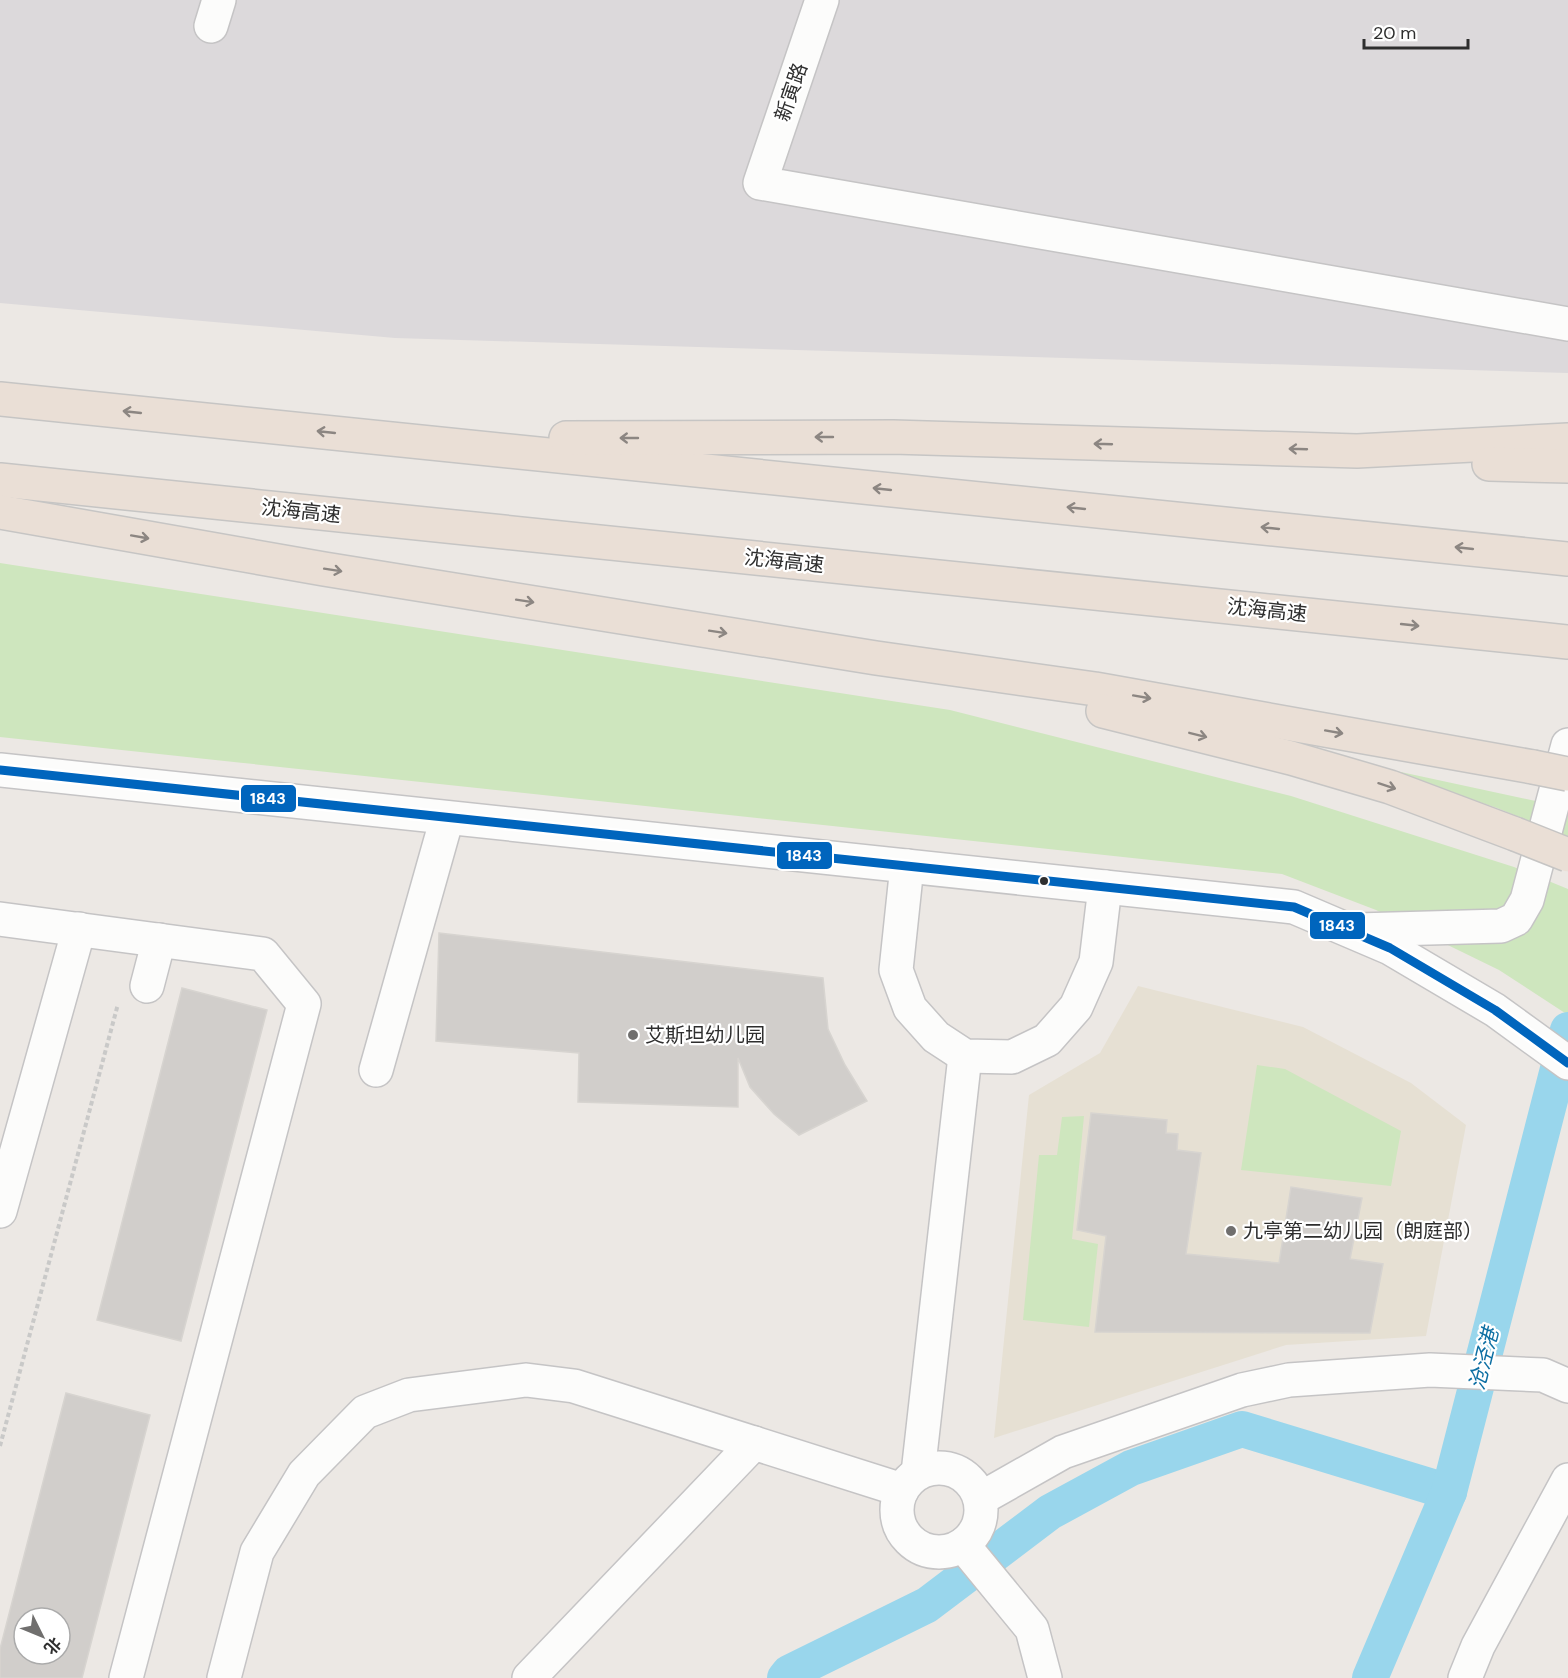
<svg xmlns="http://www.w3.org/2000/svg" width="1568" height="1678" viewBox="0 0 1568 1678" font-family="'DM Sans','Noto Sans SC',sans-serif">
<style>
.industrial{fill:#dcd9db}
.education{fill:#e6e0d3}
.green{fill:#cee6be}
.lines{fill:none;stroke-linecap:round;stroke-linejoin:round}
.canal{stroke:#99d6ec;stroke-width:36}
.building{fill:#d1cecb;stroke:#d7d4d0;stroke-width:1.5;fill-rule:evenodd}
.minor-casing{stroke:#c5c4c5;stroke-width:36}
.highway-casing{stroke:#c6c5c4;stroke-width:36}
.path{stroke:#c9c9c8;stroke-width:4;stroke-dasharray:4.5 3;stroke-linecap:butt}
.minor{stroke:#fcfcfb;stroke-width:33}
.highway{stroke:#eadfd6;stroke-width:33}
.highway-bridge-casing{stroke:#c6c5c4;stroke-width:36;stroke-linecap:butt}
.highway-bridge{stroke:#eadfd6;stroke-width:33}
.bus-1-casing{stroke:#fff;stroke-width:14}
.bus-1{stroke:#0065bd;stroke-width:9}
.oneway{stroke:#8c8682}
.bus-dot{fill:#2e2e2e;stroke:#fff;stroke-width:2}
.poi-dot{fill:#706f6e;stroke:#fff;stroke-width:2}
.labels{text-anchor:middle;dominant-baseline:central;stroke-width:4.5;stroke-linejoin:round;paint-order:stroke}
.street-label{font-size:20px;fill:#2e2e2e;stroke:#fff}
.poi-label{font-size:20px;fill:#2e2e2e;stroke:#fff;text-anchor:start}
.water-label{font-size:21px;font-style:italic;fill:#0d6fa3;stroke:#fff}
.line-badge{stroke:#fff;stroke-width:2}
.badge-label{font-size:16px;text-anchor:middle;font-weight:bold;fill:#fff}
</style>
<rect width="100%" height="100%" fill="#ece8e4"/>
<polygon class="industrial" points="0,0 1568,0 1568,373 395,338 0,303"/>
<polygon class="education" points="1138,986 1303,1027 1411,1083 1466,1125 1426,1336 1286,1345 994,1438 1029,1095 1100,1053"/>
<g class="green">
<polygon points="0,563 950,710 1291,796 1514,867 1568,889 1568,1015 1499,970 1376,910 1282,874 0,737"/>
<polygon points="1373,766 1568,808 1568,837 1497,808"/>
<polygon points="1257,1065 1285,1069 1401,1131 1391,1186 1241,1170"/>
<polygon points="1084,1116 1072,1239 1098,1244 1089,1327 1023,1320 1039,1155 1057,1155 1062,1117"/>
</g>
<g class="lines">
<g class="canal">
<polyline points="785,1678 789,1673 927,1605 1050,1512 1131,1468 1242,1429 1449,1492"/>
<polyline points="1370,1678 1449,1492 1568,1030"/>
</g>
</g>
<g class="building">
<polygon points="439,933 823,978 828,1029 845,1065 867,1101 799,1135 774,1114 750,1087 738,1058 738,1107 578,1102 579,1053 436,1041"/>
<polygon points="182,988 267,1010 181,1341 97,1320"/>
<polygon points="1091,1113 1167,1120 1166,1133 1178,1134 1177,1150 1201,1153 1186,1254 1279,1263 1291,1187 1362,1198 1350,1259 1383,1264 1370,1333 1095,1332 1106,1236 1077,1230"/>
<path d="M 66,1393 L 150,1415 L 82,1678 L 0,1678 L 0,1649 ZM 24,1618 L 60,1618 L 60,1654 L 24,1654 Z"/>
</g>
<g class="lines">
<defs>
<g id="minor">
<polyline points="822,0 760,183 1568,324"/>
<polyline points="211,26 219,0"/>
<polyline points="0,770 1294,907 1390,948 1495,1010 1568,1063"/>
<polyline points="907,866 896,970 910,1008 936,1037 965,1056 1012,1057 1047,1040 1076,1007 1096,962 1105,887"/>
<polyline points="0,919 263,954 304,1004 126,1678"/>
<polyline points="1357,930 1501,926 1516,919 1527,900 1568,745"/>
<polyline points="147,986 159,940"/>
<polyline points="376,1070 447,818"/>
<polyline points="0,1211 79,929"/>
<circle cx="939" cy="1510" r="42"/>
<polyline points="918,1473 965,1056"/>
<polyline points="980,1499 1063,1452 1242,1390 1289,1380 1430,1370 1543,1375 1568,1386"/>
<polyline points="963,1545 1032,1629 1045,1678"/>
<polyline points="224,1678 257,1552 304,1474 365,1412 409,1395 526,1380 574,1386 902,1490"/>
<polyline points="529,1678 754,1443"/>
<polyline points="1465,1678 1478,1646 1568,1480"/>
</g>
<g id="highway">
<polyline points="0,399 1568,559"/>
<polyline points="566,438 893,437 1357,451 1568,440"/>
<polyline points="1489,464 1568,466"/>
<polyline points="0,480 1568,642"/>
<polyline points="0,512 324,569 876,658 1095,689 1533,767"/>
<polyline points="1103,711 1291,758 1390,787 1515,834"/>
</g>
</defs>
<use href="#minor" class="minor-casing"/>
<use href="#highway" class="highway-casing"/>
<polyline class="path" points="0,1446 118,1004"/>
<use href="#minor" class="minor"/>
<use href="#highway" class="highway"/>
<defs>
<g id="highway-bridge">
<polyline points="1533,767 1568,774"/>
<polyline points="1515,834 1568,855"/>
</g>
</defs>
<use href="#highway-bridge" class="highway-bridge-casing"/>
<use href="#highway-bridge" class="highway-bridge"/>
<defs>
<polyline id="bus-1" points="0,770 1294,907 1390,948 1495,1010 1568,1063"/>
</defs>
<use href="#bus-1" class="bus-1-casing"/>
<use href="#bus-1" class="bus-1"/>
</g>
<defs><path id="oneway-shaft" d="M-6 0H5M1.5-3L5.5 0L1.5 3" fill="none" stroke-width="1.6" stroke-linecap="round" stroke-linejoin="round" transform="scale(1.5)"/></defs>
<g class="oneway">
<use href="#oneway-shaft" transform="translate(132 412) rotate(-174)"/>
<use href="#oneway-shaft" transform="translate(326 432) rotate(-174)"/>
<use href="#oneway-shaft" transform="translate(824 437) rotate(180)"/>
<use href="#oneway-shaft" transform="translate(629 438) rotate(180)"/>
<use href="#oneway-shaft" transform="translate(1103 444) rotate(-178)"/>
<use href="#oneway-shaft" transform="translate(1298 449) rotate(-178)"/>
<use href="#oneway-shaft" transform="translate(882 489) rotate(-174)"/>
<use href="#oneway-shaft" transform="translate(1076 508) rotate(-174)"/>
<use href="#oneway-shaft" transform="translate(1270 528) rotate(-174)"/>
<use href="#oneway-shaft" transform="translate(140 537) rotate(10)"/>
<use href="#oneway-shaft" transform="translate(1464 548) rotate(-174)"/>
<use href="#oneway-shaft" transform="translate(333 570) rotate(9)"/>
<use href="#oneway-shaft" transform="translate(525 601) rotate(9)"/>
<use href="#oneway-shaft" transform="translate(1410 625) rotate(6)"/>
<use href="#oneway-shaft" transform="translate(718 632) rotate(9)"/>
<use href="#oneway-shaft" transform="translate(1142 697) rotate(10)"/>
<use href="#oneway-shaft" transform="translate(1334 732) rotate(10)"/>
<use href="#oneway-shaft" transform="translate(1198 735) rotate(14)"/>
<use href="#oneway-shaft" transform="translate(1387 786) rotate(18)"/>
</g>
<circle class="bus-dot" cx="1044" cy="881" r="5"/>
<g class="poi-dot">
<circle cx="633" cy="1035" r="6"/>
<circle cx="1231" cy="1231" r="6"/>
</g>
<g class="labels">
<g class="street-label">
<text transform="translate(791 92) rotate(-71)">新寅路</text>
<text transform="translate(301 511) rotate(6)">沈海高速</text>
<text transform="translate(784 561) rotate(6)">沈海高速</text>
<text transform="translate(1267 610) rotate(6)">沈海高速</text>
</g>
<g class="poi-label">
<text x="645" y="1035">艾斯坦幼儿园</text>
<text x="1243" y="1231">九亭第二幼儿园（朗庭部）</text>
</g>
<g class="water-label">
<text transform="translate(1484 1359) rotate(-76)">沧泾港</text>
</g>
</g>
<g class="line-badge">
<rect x="240" y="784" width="57" height="29" rx="6" fill="#0065bd"/>
<rect x="776" y="841" width="57" height="29" rx="6" fill="#0065bd"/>
<rect x="1309" y="911" width="57" height="29" rx="6" fill="#0065bd"/>
</g>
<g class="badge-label">
<text x="268" y="804">1843</text>
<text x="804" y="861">1843</text>
<text x="1337" y="931">1843</text>
</g>
<g transform="translate(42 1636) rotate(133)"><circle r="28" fill="#ffffff" stroke="#ababab" stroke-width="1.5"/>
<path d="M0-4.5L10 22L0 15L-10 22Z" fill="#706f6e"/>
<text y="-9" font-size="16" font-weight="bold" text-anchor="middle" fill="#2e2e2e">北</text>
</g>
<path d="M1364 39v9h104v-9" fill="none" stroke="#2e2e2e" stroke-width="3"/>
<text x="1373" y="39" font-size="18" fill="#2e2e2e" stroke="#ffffff" stroke-width="4.5" paint-order="stroke">20 m</text>
</svg>
